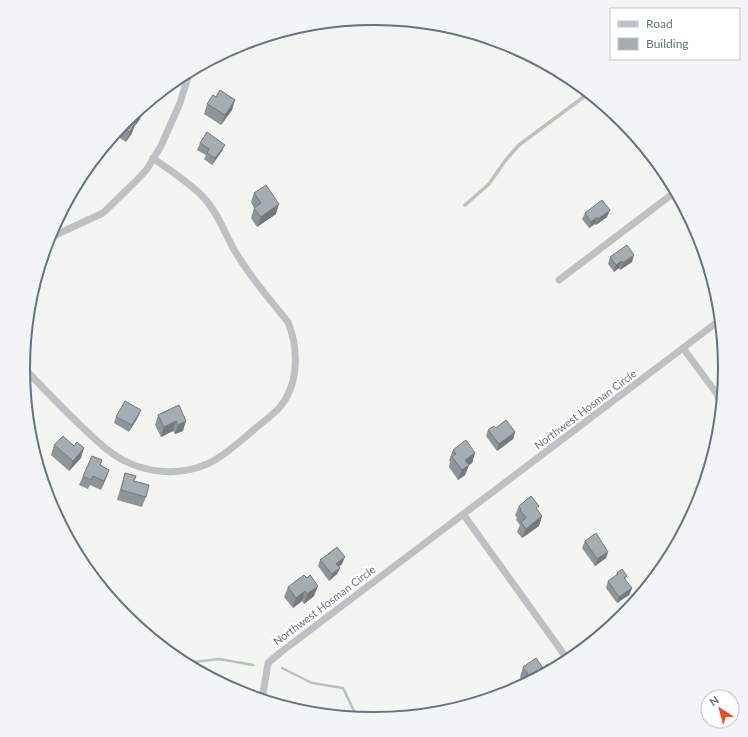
<svg xmlns="http://www.w3.org/2000/svg" width="748" height="737" viewBox="0 0 748 737" font-family="Lato,sans-serif">
<style>
.lines{fill:none;stroke-linecap:round;stroke-linejoin:round}
.stream{stroke:#b5c1c6;stroke-width:2.5}
.lane{stroke:#bdc1c4;stroke-width:3.5}
.street{stroke:#bdc1c4;stroke-width:7}
.wall{fill:#8d9599}
.shaded-wall{fill:#73797d}
.building{fill:#a4adb2;stroke:#73797d}
.labels{text-anchor:middle;dominant-baseline:central;stroke-width:4;stroke-linejoin:round;paint-order:stroke}
.street-label{font-size:11px;fill:#647481;stroke:#fff}
.rim{fill:none;stroke:#647481;stroke-width:2}
</style>
<rect width="100%" height="100%" fill="#f4f4f0"/>
<g class="lines">
<g class="stream">
<polyline points="186,663 219,659 253,665"/>
<polyline points="282,668 312,683 343,688 355,713 376,715 383,718"/>
</g>
<polyline class="lane" points="465,205 489,184 505,161 519,145 589,93"/>
<g class="street">
<polyline points="49,238 103,213 138,179 147,169 161,146 180,103 190,71"/>
<polyline points="559,280 675,192"/>
<polyline points="683,348 717,394 721,407"/>
<path d="M 24,368 C 42,387 61,407 81,426 C 97,441 112,457 134,465 C 160,475 191,474 215,460 C 227,453 238,443 249,434 C 258,425 270,418 279,408 C 299,385 299,349 288,322 C 270,300 251,278 236,253 C 225,235 219,214 204,198 C 189,182 170,171 153,158"/>
<polyline points="463,514 568,660"/>
<polyline points="266,700 263,694 268,663 281,652 720,320"/>
</g>
</g>
<g class="wall">
<polygon points="207,104 232,110 221,125 204,114"/>
<polygon points="142,108 143,109 140,119 135,126 135,125 132,133 126,142 115,135 126,120"/>
<polygon points="200,143 222,151 212,165 204,159 206,155 197,150"/>
<polygon points="254,193 276,214 257,227 251,218 254,208 251,202"/>
<polygon points="585,213 607,217 596,225 595,224 589,228 582,219"/>
<polygon points="610,257 632,262 620,270 619,268 614,272 608,264"/>
<polygon points="179,405 183,431 175,434 173,431 161,437 155,425 158,415"/>
<polygon points="116,417 138,417 129,432 114,423"/>
<polygon points="496,428 515,432 513,439 497,451 486,436 488,430"/>
<polygon points="54,445 81,458 69,471 51,455"/>
<polygon points="453,450 475,453 472,463 469,465 465,475 458,480 449,467 450,462 449,460"/>
<polygon points="102,460 101,465 109,470 101,490 90,485 88,489 79,485 83,476"/>
<polygon points="125,473 134,481 146,497 142,507 117,500"/>
<polygon points="519,506 538,510 542,516 539,526 522,538 517,532 520,525 516,520 517,518 515,515"/>
<polygon points="585,541 608,552 606,558 595,566 582,548"/>
<polygon points="320,560 342,564 339,567 340,568 337,574 329,581 318,566"/>
<polygon points="617,573 627,576 625,579 632,588 629,595 617,603 606,588 608,581 616,576"/>
<polygon points="304,575 314,596 304,604 302,601 293,608 284,597 288,587"/>
<polygon points="523,667 552,669 524,684 520,677"/>
</g>
<g class="shaded-wall">
<polygon points="235,100 232,110 221,125 225,115"/>
<polygon points="143,109 140,119 135,126 139,116"/>
<polygon points="135,123 132,133 126,142 130,132"/>
<polygon points="225,145 222,151 212,165 215,158"/>
<polygon points="279,204 276,214 257,227 261,217"/>
<polygon points="610,210 607,217 596,225 598,219"/>
<polygon points="597,217 595,224 589,228 591,222"/>
<polygon points="634,255 632,262 620,270 623,263"/>
<polygon points="622,261 619,268 614,272 616,265"/>
<polygon points="141,410 138,417 129,432 132,425"/>
<polygon points="176,421 173,431 161,437 164,427"/>
<polygon points="186,421 183,431 175,434 178,425"/>
<polygon points="515,432 513,439 497,451 499,444"/>
<polygon points="84,448 81,458 69,471 73,461"/>
<polygon points="475,453 472,463 469,465 465,475 458,480 465,460"/>
<polygon points="109,470 106,479 101,490 104,481"/>
<polygon points="542,516 539,526 522,538 526,529"/>
<polygon points="608,552 606,558 595,566 597,559"/>
<polygon points="345,557 342,564 334,570 336,564"/>
<polygon points="340,568 337,574 329,581 332,574"/>
<polygon points="318,586 314,596 304,604 307,594"/>
<polygon points="632,588 629,595 617,603 619,597"/>
<polygon points="305,591 302,601 293,608 296,598"/>
</g>
<g class="building">
<polygon points="220,90 235,100 225,115 207,104 213,95 216,97"/>
<polygon points="142,108 143,109 139,116 135,114"/>
<polygon points="134,114 130,121 135,123 130,132 121,127 126,120"/>
<polygon points="207,132 225,145 215,158 207,153 209,149 200,143"/>
<polygon points="266,185 279,204 261,217 254,208 261,203 254,193"/>
<polygon points="602,200 610,210 598,219 597,217 591,222 585,213"/>
<polygon points="627,245 634,255 623,263 622,261 616,265 610,257"/>
<polygon points="125,401 141,410 132,425 116,417"/>
<polygon points="179,405 186,421 178,425 176,421 164,427 158,415"/>
<polygon points="506,420 515,432 499,444 488,430 494,426 496,428"/>
<polygon points="63,436 74,446 77,442 84,448 73,461 54,445"/>
<polygon points="466,440 475,453 465,460 469,465 462,470 452,457 456,454 453,450"/>
<polygon points="92,456 102,460 100,465 109,470 104,481 93,476 91,480 83,476"/>
<polygon points="125,473 136,476 134,481 149,485 146,497 121,490"/>
<polygon points="531,496 539,506 536,508 542,516 526,529 521,522 526,518 520,510 521,509 519,506"/>
<polygon points="596,533 608,552 597,559 585,541"/>
<polygon points="337,547 345,557 336,564 340,568 332,574 320,560"/>
<polygon points="622,569 627,576 624,578 632,588 619,597 608,581 618,574 617,573"/>
<polygon points="304,575 307,578 310,575 318,586 307,594 305,591 296,598 288,587"/>
<polygon points="536,658 543,668 548,664 552,669 532,680 523,667"/>
</g>
<g class="labels">
<g class="street-label">
<text transform="translate(585 409) rotate(-37)">Northwest Hosman Circle</text>
<text transform="translate(324 605) rotate(-37)">Northwest Hosman Circle</text>
</g>
</g>
<path d="M0 0H748V737H0ZM373 25H375A343 343 0 0 1 718 368V369A343 343 0 0 1 375 712H373A343 343 0 0 1 30 369V368A343 343 0 0 1 373 25Z" fill="#f3f4f5" fill-rule="evenodd"/>
<path class="rim" d="M373 25H375A343 343 0 0 1 718 368V369A343 343 0 0 1 375 712H373A343 343 0 0 1 30 369V368A343 343 0 0 1 373 25Z"/>
<rect x="610" y="8" width="130" height="52" fill="#ffffff" stroke="#c1c7cd"/>
<rect x="618" y="21" width="20" height="6" fill="#bdc1c4" stroke="#c1c7cd"/>
<text x="646" y="28" font-size="12" fill="#647481">Road</text>
<rect x="618" y="38" width="20" height="12" fill="#a4adb2" stroke="#c1c7cd"/>
<text x="646" y="48" font-size="12" fill="#647481">Building</text>
<g transform="translate(720 709) rotate(324)"><circle r="19" fill="#ffffff" stroke="#c1c7cd"/>
<path d="M0-3L7 15L0 10L-7 15Z" fill="#df5126"/>
<text y="-6" font-size="11" font-weight="bold" text-anchor="middle" fill="#647481">N</text>
</g>
</svg>
